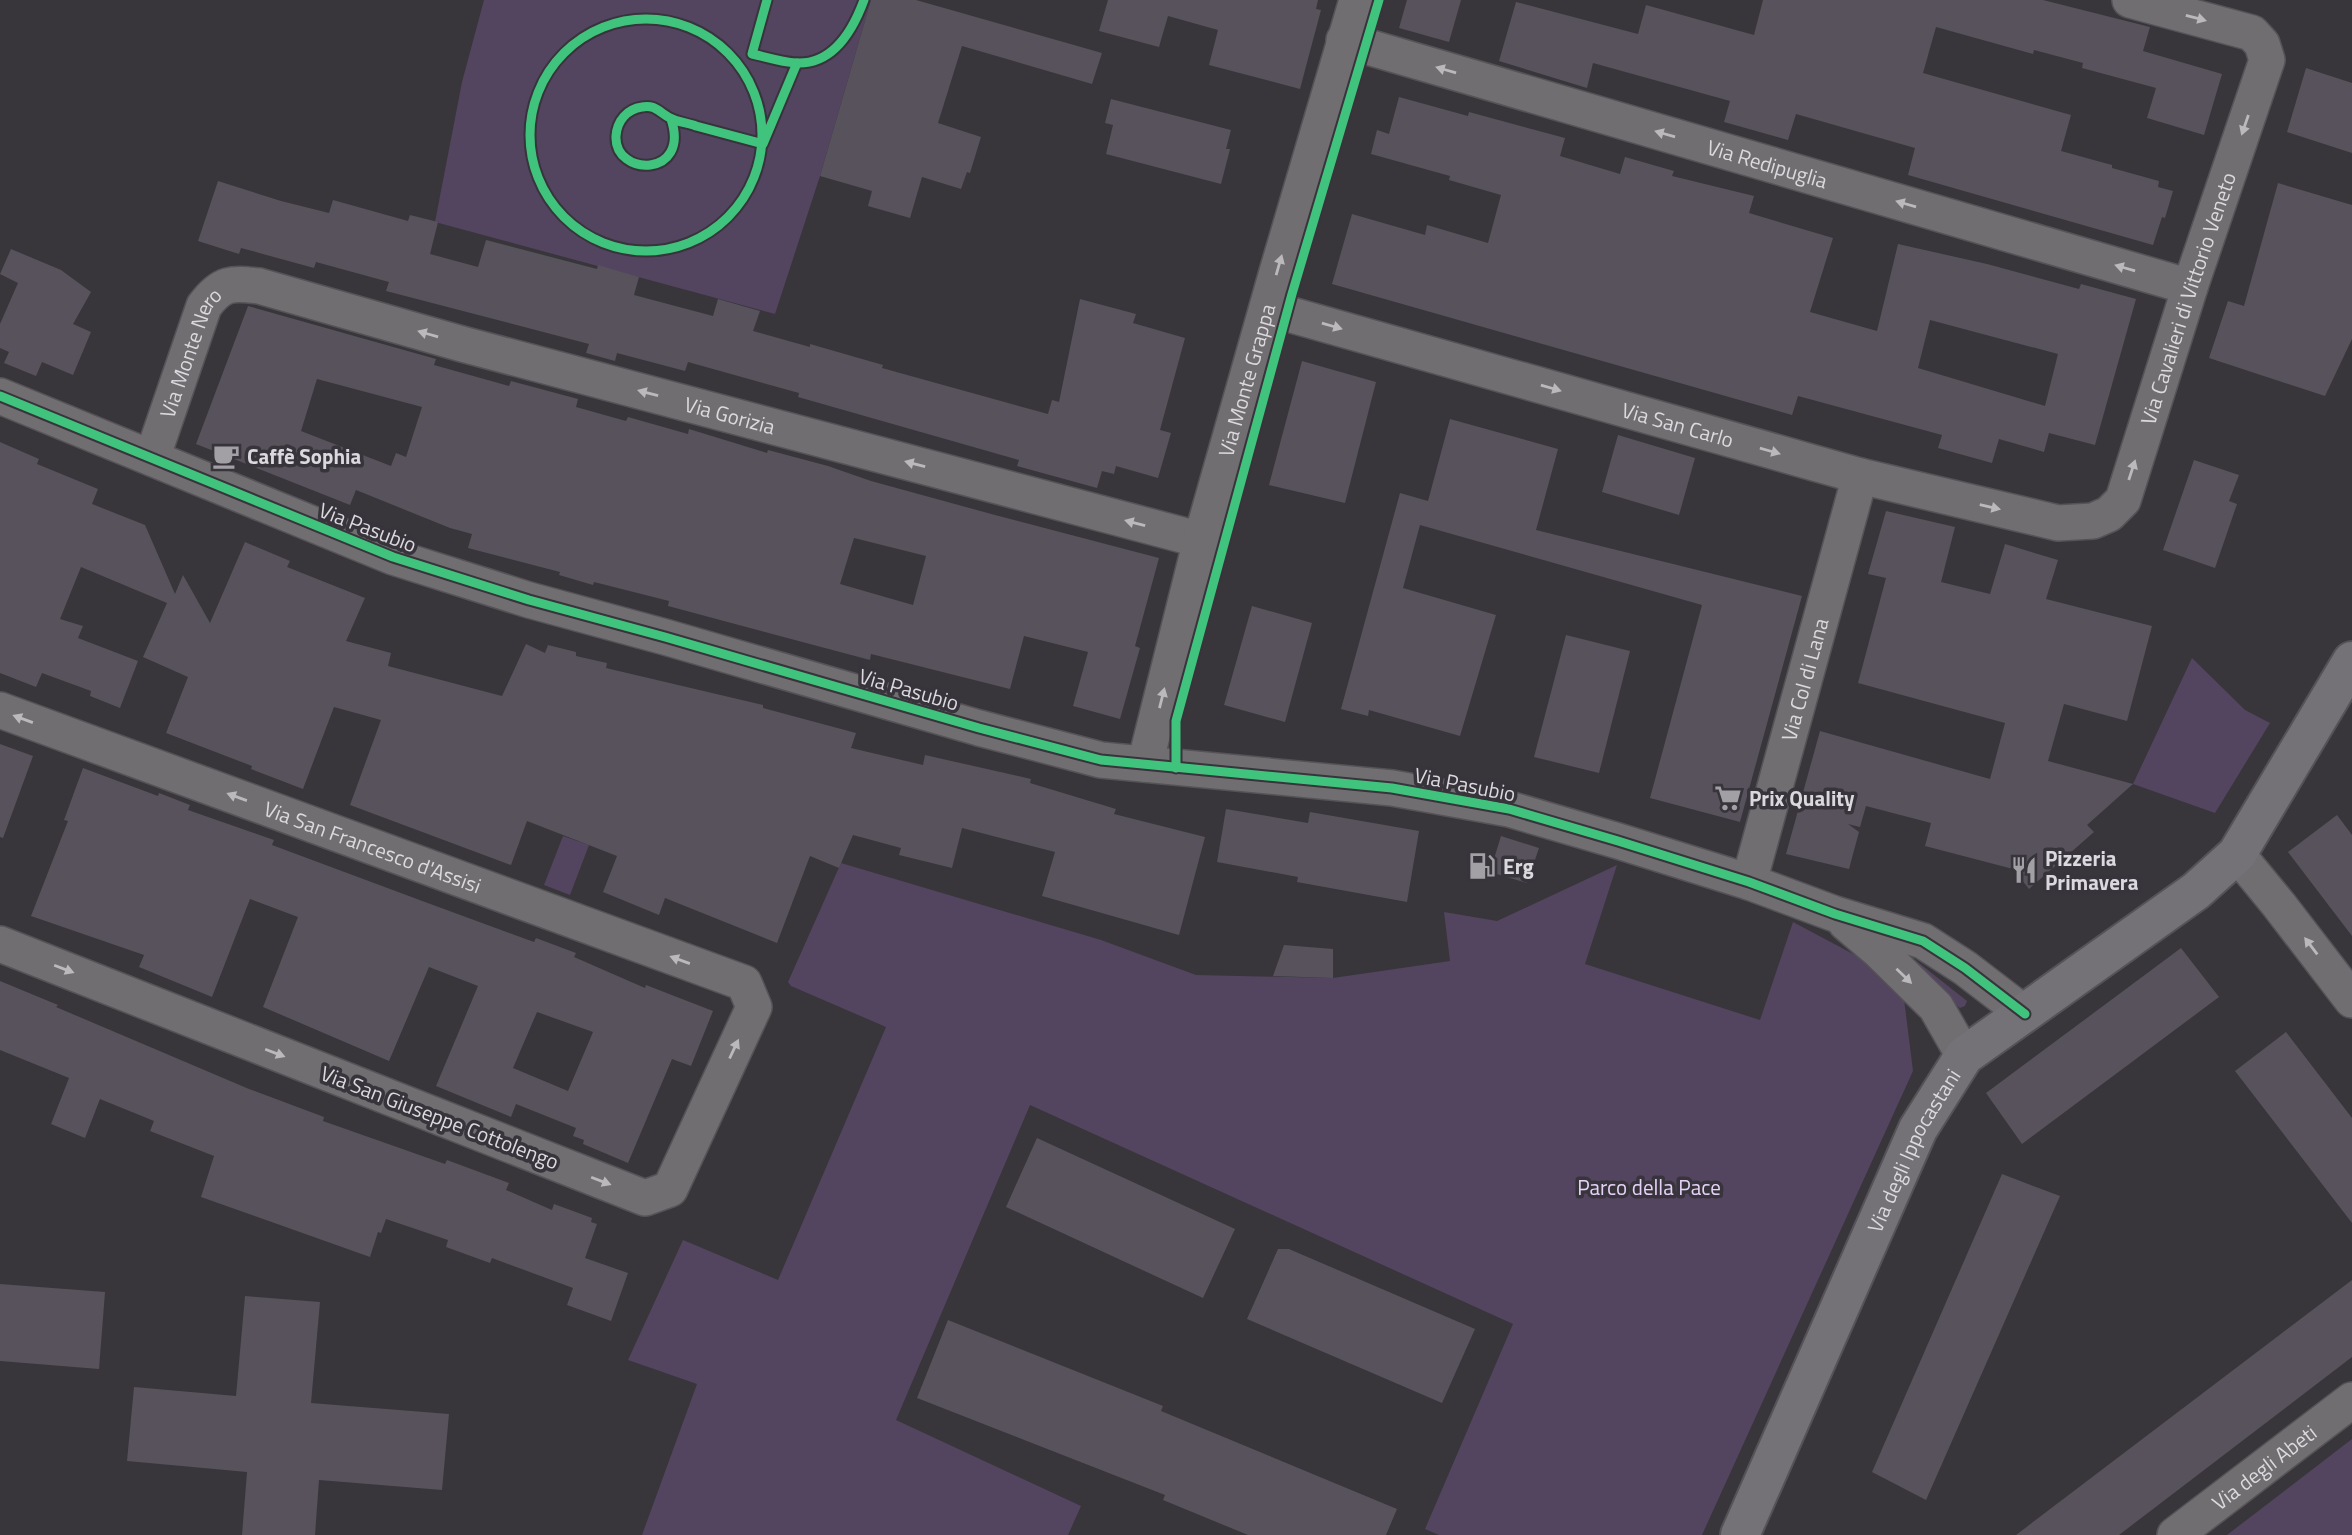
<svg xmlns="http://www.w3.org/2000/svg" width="2352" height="1535" viewBox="0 0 2352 1535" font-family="'Titillium Web',sans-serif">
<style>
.green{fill:#534460}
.building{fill:#57525c;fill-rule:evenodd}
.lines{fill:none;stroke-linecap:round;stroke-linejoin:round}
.street-casing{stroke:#555357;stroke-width:38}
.secondary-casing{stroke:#555357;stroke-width:42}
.street{stroke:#706e71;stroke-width:35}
.secondary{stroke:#747277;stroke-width:38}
.cycleway-casing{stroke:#38343c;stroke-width:13}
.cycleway{stroke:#40c37c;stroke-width:9}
.oneway{fill:#bcb9bd}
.labels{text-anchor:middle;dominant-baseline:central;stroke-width:7;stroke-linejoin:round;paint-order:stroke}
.street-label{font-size:21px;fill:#dcd9de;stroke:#38343c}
.poi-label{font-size:21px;font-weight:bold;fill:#dcd9de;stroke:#38343c;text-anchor:start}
.park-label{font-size:21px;fill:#e6d2f8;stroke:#38343c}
</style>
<rect width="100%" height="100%" fill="#38363a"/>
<g class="green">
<polygon points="484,0 871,0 820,176 775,314 435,222 462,82"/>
<polygon points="2192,658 2245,710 2270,723 2215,813 2133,784"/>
<polygon points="563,836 589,845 570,895 544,885"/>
<polygon points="841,863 1101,940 1196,975 1333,978 1450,961 1444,912 1497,921 1617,865 1585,964 1760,1020 1793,922 1872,964 1904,999 1913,1071 1702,1535 1439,1535 1425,1529 1513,1324 1030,1105 896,1420 1081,1506 1068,1535 642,1535 697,1384 628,1360 683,1240 778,1280 886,1027 791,986 788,982"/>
<polygon points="1900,948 1967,1001 1965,1006 1960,1008 1896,953"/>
<polygon points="2352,1439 2352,1535 2227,1535"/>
</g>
<g class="building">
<polygon points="871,0 916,0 1102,53 1092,84 962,46 938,123 981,137 970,173 967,172 961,189 922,177 910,218 868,206 872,191 820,176"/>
<polygon points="1108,0 1318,0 1316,9 1321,10 1300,89 1209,65 1218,30 1168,16 1159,47 1099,31"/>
<polygon points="1407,0 1461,0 1449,42 1399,28"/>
<polygon points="1763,0 2043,0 2150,27 2143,51 2222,74 2204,135 2147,118 2156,88 2082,68 2083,63 2034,50 2033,54 1936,27 1923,73 2071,115 2061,151 2112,165 2112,168 2159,181 2158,187 2173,191 2165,218 2162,217 2153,245 1908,175 1915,148 1796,114 1788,140 1724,122 1730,101 1593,63 1587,88 1499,61 1516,2 1638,34 1646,5 1754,35"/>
<polygon points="2306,68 2352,83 2352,153 2287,132"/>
<path d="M 1399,97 L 1468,116 L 1469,112 L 1565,138 L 1560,156 L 1620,174 L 1625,157 L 1674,171 L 1672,176 L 1754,196 L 1749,213 L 1833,238 L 1810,312 L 1877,331 L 1898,244 L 1987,264 L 2079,289 L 2081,284 L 2136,299 L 2095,445 L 2049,433 L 2044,452 L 1999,439 L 1992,463 L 1938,448 L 1942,435 L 1798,396 L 1792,415 L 1332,284 L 1352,214 L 1425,235 L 1427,225 L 1488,243 L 1501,195 L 1449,180 L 1450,176 L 1371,154 L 1377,130 L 1389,134 ZM 1930,320 L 2058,354 L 2045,406 L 1918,368 Z"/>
<polygon points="1111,99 1231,130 1226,149 1230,149 1221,184 1106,154 1113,125 1105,123"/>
<polygon points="218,181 281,201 329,213 333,200 408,221 410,215 438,222 430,254 478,267 486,240 597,269 598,265 639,277 634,295 713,316 718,299 760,311 753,331 810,347 810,344 883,365 882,368 1048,414 1052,400 1059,402 1080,299 1136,314 1133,323 1185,338 1160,430 1171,433 1158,478 1116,466 1114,474 1102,471 1097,488 1017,466 1019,460 798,397 799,393 688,362 685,371 617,353 615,361 586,353 589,344 386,291 389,282 316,262 314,268 241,248 239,254 198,241"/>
<polygon points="2278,183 2352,205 2352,339 2325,396 2209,358 2228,301 2244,306"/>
<polygon points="11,249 61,270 91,292 73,324 91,332 73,375 42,362 36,376 4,363 9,352 0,348 0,324 18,283 0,274"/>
<path d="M 248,306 L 436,359 L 434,365 L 509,386 L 511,381 L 578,399 L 576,407 L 626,421 L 628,417 L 688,434 L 689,429 L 767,453 L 768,450 L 828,466 L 871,481 L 995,515 L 1159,558 L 1135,646 L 1140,648 L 1120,719 L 1073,706 L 1088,652 L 1024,636 L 1010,689 L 871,654 L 870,660 L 668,606 L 669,601 L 594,582 L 593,585 L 559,575 L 560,572 L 468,548 L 472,534 L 450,528 L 356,490 L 350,505 L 196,444 ZM 317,379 L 422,407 L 406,457 L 396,453 L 391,466 L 301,431 ZM 854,538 L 926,556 L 913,605 L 840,584 Z"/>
<polygon points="1302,361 1376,382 1345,503 1269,485"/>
<polygon points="1450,419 1558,449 1536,530 1802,596 1740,822 1650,798 1702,605 1420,525 1403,588 1496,615 1460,736 1369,710 1368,716 1341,709 1400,493 1428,501"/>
<polygon points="1618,435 1695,458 1679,515 1602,492"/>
<polygon points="0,442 39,459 37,464 98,489 92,504 145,525 175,594 183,575 210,623 245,542 290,561 287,567 365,598 346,641 391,653 388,666 502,696 526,644 545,653 548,645 576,652 576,656 607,663 606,668 763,705 763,708 856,733 851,748 923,765 925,755 1031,779 1030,783 1116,809 1114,814 1205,837 1179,935 1042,896 1055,852 962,828 952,868 899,855 901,848 853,835 839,868 810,856 777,943 665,898 659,915 603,892 617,856 527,821 511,865 350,805 381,720 334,707 303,789 251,769 252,766 166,733 188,677 143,657 167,603 81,567 60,619 83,626 78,638 138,661 120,708 90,696 91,691 42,673 36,687 0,673"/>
<polygon points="2194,460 2239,475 2229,501 2237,504 2215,568 2163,550"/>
<polygon points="1886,511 1955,527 1941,582 1990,594 2005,544 2058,560 2046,599 2152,626 2127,721 2064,704 2048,761 2133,784 2087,825 2094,832 2029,889 2013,869 1925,846 1931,823 1866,806 1860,827 1848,824 1859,832 1849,869 1786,854 1820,731 1990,779 2005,723 1858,683 1886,578 1868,574"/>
<polygon points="1252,606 1312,623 1285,722 1224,705"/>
<polygon points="1566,635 1630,651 1599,773 1534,757"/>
<polygon points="0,744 33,756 3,838 0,837"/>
<path d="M 83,768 L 158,796 L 159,793 L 190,805 L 188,810 L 274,840 L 272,845 L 425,902 L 534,942 L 536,938 L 576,953 L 574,957 L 645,988 L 646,985 L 713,1011 L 691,1066 L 672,1059 L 628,1163 L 583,1144 L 584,1140 L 573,1136 L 576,1128 L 516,1104 L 511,1117 L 436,1086 L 478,986 L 429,967 L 389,1061 L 263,1007 L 298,917 L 250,899 L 212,997 L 139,967 L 144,955 L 31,916 L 68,821 L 64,820 ZM 537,1012 L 593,1032 L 568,1091 L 513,1068 Z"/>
<polygon points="1226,809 1308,823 1310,812 1419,831 1407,902 1297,882 1298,877 1217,862"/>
<polygon points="2337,815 2352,835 2352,936 2288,852"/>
<polygon points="1501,836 1539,848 1527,883 1490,872"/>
<polygon points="1284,945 1333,949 1333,978 1273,976"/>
<polygon points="2181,948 2219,997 2022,1144 1986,1093"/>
<polygon points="0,981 58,1005 56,1007 249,1089 324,1117 323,1121 445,1164 447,1160 509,1183 506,1190 552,1210 554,1204 592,1218 591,1222 597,1224 585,1258 628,1273 611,1321 567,1305 573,1288 492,1258 490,1263 446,1247 448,1240 386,1219 381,1233 378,1232 370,1257 201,1197 214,1156 150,1131 154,1121 100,1099 85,1138 51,1124 69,1078 0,1050"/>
<polygon points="2286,1032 2352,1118 2352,1223 2235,1071"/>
<polygon points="1037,1138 1235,1229 1203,1298 1006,1207"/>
<polygon points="2002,1174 2060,1196 1926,1500 1872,1472"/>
<polygon points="1278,1249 1289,1249 1475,1329 1442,1403 1247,1319"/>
<polygon points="2352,1280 2352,1357 2119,1535 2016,1535"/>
<polygon points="0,1284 105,1292 99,1369 0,1361"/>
<polygon points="245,1296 320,1302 311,1403 449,1414 442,1490 319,1480 315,1535 242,1535 247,1472 127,1461 134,1387 236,1396"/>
<polygon points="948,1320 1163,1406 1161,1411 1397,1509 1386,1535 1248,1535 1163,1500 1165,1495 917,1398"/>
</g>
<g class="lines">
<defs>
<g id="street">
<path id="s1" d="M 1344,40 L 2190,287"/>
<path id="s2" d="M 1267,308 L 1860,476 L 2058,523 L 2093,521 L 2109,514 L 2123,500 L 2190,287 L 2267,60 L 2262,44 L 2252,33 L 2130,0"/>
<polyline points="0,396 393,557 529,600 665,637 979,728 1101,760 1392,788 1509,809 1618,841 1749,882 1835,914 1923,941 1965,968 2025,1014"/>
<path id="s3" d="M 152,458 L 204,306 C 222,282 231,283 259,286 L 462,344 L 1201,540"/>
<path id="s4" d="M 0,710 L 744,983 L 754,1007 L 670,1189 L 645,1198 L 0,944"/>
<path id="s5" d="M 1145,764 L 1201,540 L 1277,272 L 1357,0"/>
<polyline points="2237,854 2279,905 2352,1000"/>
<path id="s6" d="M 1749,882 L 1860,476"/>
<polyline points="1846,923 1879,951 1936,1007 1964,1056"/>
<path id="s7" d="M 2175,1535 L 2352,1400"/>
</g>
<g id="secondary">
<path id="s8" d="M 1740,1535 L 1918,1129 L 1964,1056 L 2196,891 L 2237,854 L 2352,661"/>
</g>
</defs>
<use href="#street" class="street-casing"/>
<use href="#secondary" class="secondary-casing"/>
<use href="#street" class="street"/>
<use href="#secondary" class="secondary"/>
<defs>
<g id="cycleway">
<path d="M 767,0 L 752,54 C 766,57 781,62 796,63 C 833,65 853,30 864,0"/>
<circle cx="646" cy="135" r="116"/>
<path d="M 671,119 C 691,178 614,177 616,136 C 617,121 627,109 642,107 C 655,104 660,113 670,118 C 677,122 688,123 696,126 C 718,132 740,138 763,144 L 797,63"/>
<polyline points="0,396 393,557 529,600 665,637 979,728 1101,760 1392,788 1509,809 1618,841 1749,882 1835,914 1923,941 1965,968 2025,1014"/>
<polyline points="1176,768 1176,721 1292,294 1379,0"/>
</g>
</defs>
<use href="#cycleway" class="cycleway-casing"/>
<use href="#cycleway" class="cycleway"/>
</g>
<defs><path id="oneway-solid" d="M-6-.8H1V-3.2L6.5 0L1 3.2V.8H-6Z" transform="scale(1.75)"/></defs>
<g class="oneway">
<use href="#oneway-solid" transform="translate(2196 18) rotate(15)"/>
<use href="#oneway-solid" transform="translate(1446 70) rotate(-164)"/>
<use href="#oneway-solid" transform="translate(2245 125) rotate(109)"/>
<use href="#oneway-solid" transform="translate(1665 134) rotate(-164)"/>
<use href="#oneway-solid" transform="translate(1906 204) rotate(-164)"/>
<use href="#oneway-solid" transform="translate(1279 265) rotate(-74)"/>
<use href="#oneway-solid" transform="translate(2125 268) rotate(-164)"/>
<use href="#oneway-solid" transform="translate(1332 326) rotate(16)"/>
<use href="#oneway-solid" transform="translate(428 334) rotate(-164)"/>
<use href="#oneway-solid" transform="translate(1551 388) rotate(16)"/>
<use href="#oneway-solid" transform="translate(648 393) rotate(-165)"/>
<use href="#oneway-solid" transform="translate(1770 451) rotate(16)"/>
<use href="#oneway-solid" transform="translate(915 464) rotate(-165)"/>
<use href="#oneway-solid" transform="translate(2132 470) rotate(-72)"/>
<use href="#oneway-solid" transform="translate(1990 507) rotate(13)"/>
<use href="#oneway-solid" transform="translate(1135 523) rotate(-165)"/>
<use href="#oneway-solid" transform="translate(1162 698) rotate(-76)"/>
<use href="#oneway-solid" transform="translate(23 719) rotate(-160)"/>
<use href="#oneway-solid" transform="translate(237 797) rotate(-160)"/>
<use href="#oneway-solid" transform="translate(2311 946) rotate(-127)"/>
<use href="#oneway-solid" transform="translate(680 960) rotate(-160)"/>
<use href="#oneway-solid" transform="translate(64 969) rotate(21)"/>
<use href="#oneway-solid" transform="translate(1904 976) rotate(44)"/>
<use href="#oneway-solid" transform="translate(734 1049) rotate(-65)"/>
<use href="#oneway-solid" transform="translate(275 1053) rotate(21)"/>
<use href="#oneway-solid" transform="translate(601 1181) rotate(21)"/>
</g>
<defs>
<symbol id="cafe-bare" viewBox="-9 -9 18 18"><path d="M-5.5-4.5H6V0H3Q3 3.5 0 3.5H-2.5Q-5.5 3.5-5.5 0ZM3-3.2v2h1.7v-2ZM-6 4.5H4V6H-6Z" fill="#a3a0a5" stroke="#38343c" stroke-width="2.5" paint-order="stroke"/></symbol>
<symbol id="supermarket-bare" viewBox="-9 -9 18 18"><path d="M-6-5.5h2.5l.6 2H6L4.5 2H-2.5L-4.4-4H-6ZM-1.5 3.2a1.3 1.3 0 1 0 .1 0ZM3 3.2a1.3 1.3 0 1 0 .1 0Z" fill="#a3a0a5" stroke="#38343c" stroke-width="2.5" paint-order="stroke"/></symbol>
<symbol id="fuel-bare" viewBox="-9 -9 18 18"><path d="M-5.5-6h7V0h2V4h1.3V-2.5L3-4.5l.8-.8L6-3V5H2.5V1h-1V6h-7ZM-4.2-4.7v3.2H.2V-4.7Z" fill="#a3a0a5" stroke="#38343c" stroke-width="2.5" paint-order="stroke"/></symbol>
<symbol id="restaurant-bare" viewBox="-9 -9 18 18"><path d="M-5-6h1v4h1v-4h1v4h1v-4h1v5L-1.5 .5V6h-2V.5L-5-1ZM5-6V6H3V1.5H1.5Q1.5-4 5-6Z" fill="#a3a0a5" stroke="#38343c" stroke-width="2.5" paint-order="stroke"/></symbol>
</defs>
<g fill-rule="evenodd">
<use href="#cafe-bare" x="207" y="437" width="38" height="38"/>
<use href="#supermarket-bare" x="1709" y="779" width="38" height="38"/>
<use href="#fuel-bare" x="1463" y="847" width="38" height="38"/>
<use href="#restaurant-bare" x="2005" y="851" width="38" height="38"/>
</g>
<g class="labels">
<g class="street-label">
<text stroke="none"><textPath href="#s1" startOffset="441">Via Redipuglia</textPath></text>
<text stroke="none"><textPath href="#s2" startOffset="1104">Via Cavalieri di Vittorio Veneto</textPath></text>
<text stroke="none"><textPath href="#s3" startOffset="112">Via Monte Nero</textPath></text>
<text stroke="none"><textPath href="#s5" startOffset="397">Via Monte Grappa</textPath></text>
<text stroke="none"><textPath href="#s3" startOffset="712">Via Gorizia</textPath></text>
<text stroke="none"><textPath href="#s2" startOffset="427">Via San Carlo</textPath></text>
<text transform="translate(368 527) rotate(21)">Via Pasubio</text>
<text stroke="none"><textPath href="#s6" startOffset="210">Via Col di Lana</textPath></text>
<text transform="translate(909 689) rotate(16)">Via Pasubio</text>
<text transform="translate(1465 784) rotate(11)">Via Pasubio</text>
<text stroke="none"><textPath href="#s4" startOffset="397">Via San Francesco d'Assisi</textPath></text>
<text transform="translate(440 1117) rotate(21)">Via San Giuseppe Cottolengo</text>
<text stroke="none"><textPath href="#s8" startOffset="422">Via degli Ippocastani</textPath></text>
<text stroke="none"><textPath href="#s7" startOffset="112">Via degli Abeti</textPath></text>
</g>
<g class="poi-label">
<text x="247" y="456">Caffè Sophia</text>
<text x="1749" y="798">Prix Quality</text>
<text x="2045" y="858">Pizzeria<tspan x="2045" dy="24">Primavera</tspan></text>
<text x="1503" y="866">Erg</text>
</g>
<g class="park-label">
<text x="1649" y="1187">Parco della Pace</text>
</g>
</g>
</svg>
